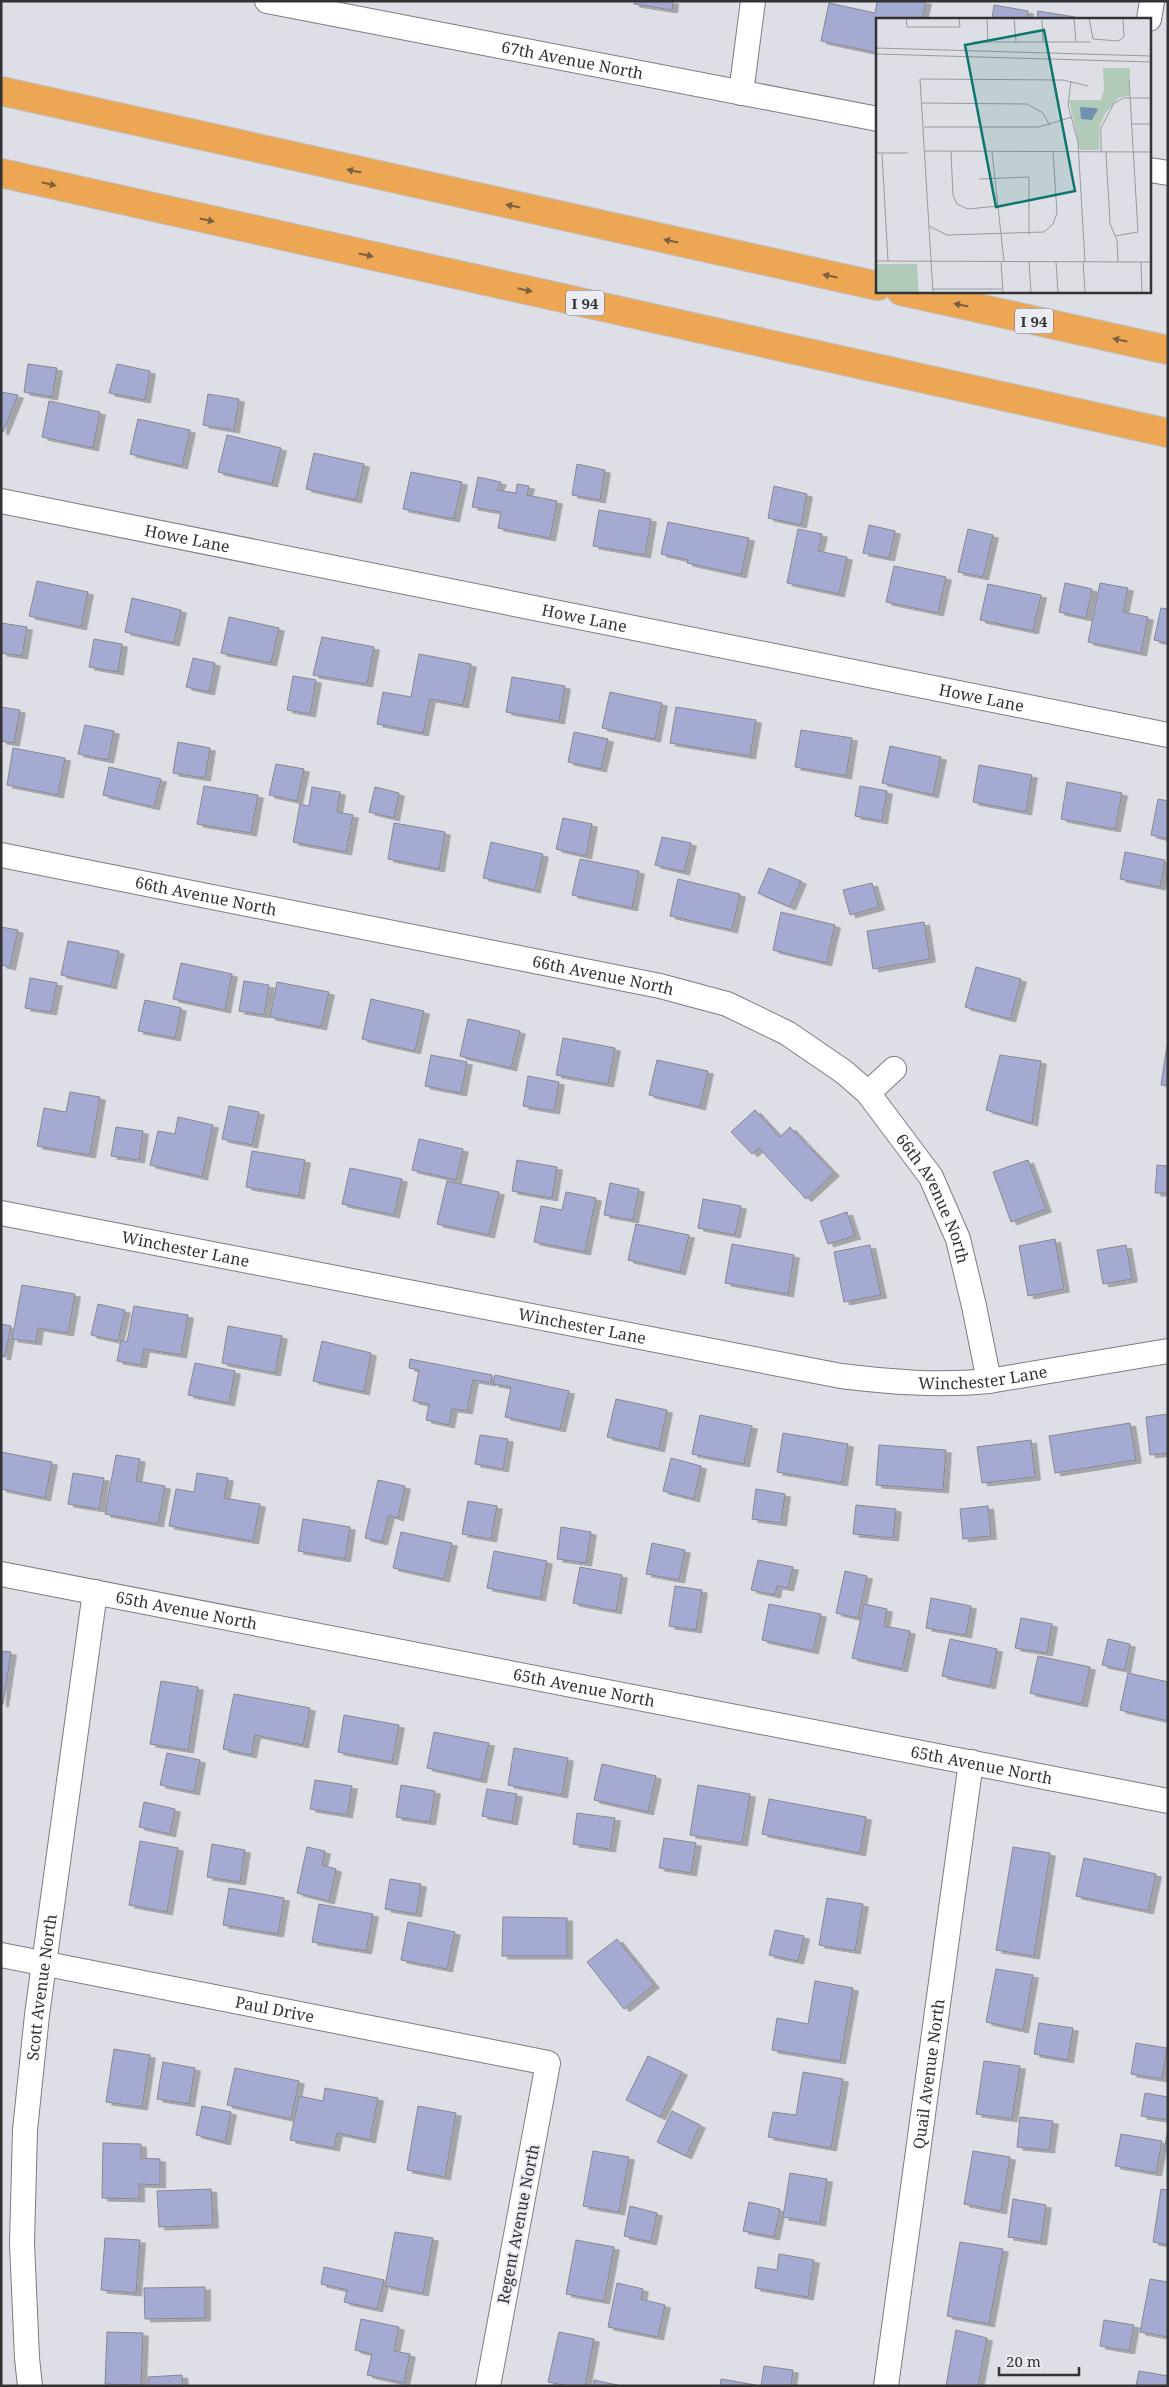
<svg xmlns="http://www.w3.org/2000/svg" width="1169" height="2387" viewBox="0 0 1169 2387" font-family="'Noto Serif',serif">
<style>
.building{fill:#a4aad2;stroke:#87888e;filter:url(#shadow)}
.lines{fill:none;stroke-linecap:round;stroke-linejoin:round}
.minor-casing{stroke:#7b7c82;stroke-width:26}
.motorway-casing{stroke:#bdbebe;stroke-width:30}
.minor{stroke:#fff;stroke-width:24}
.motorway{stroke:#eca654;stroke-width:28}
.oneway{fill:#7c6141}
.labels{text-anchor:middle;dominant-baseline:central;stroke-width:4;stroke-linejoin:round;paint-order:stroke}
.shield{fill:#ebecf3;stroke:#6a6a6e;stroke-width:1}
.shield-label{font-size:15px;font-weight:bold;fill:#323335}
.street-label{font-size:16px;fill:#323335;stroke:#ebecf3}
.inset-road{fill:none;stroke:#999a9f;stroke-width:1}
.view{fill:#0f766e;fill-opacity:0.15;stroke:#0f766e;stroke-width:2.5}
.inset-edge{fill:none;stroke:#323335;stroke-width:2.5}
</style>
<defs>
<filter id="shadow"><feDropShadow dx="5.5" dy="3" stdDeviation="0" flood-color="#0004"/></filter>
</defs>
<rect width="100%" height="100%" fill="#dedfe6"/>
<g class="building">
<polygon points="634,1 673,1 672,10 634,4"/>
<polygon points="877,1 926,1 922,19 878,19 878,53 821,41 829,3 875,13"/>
<polygon points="994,5 1028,11 1027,19 992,19"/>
<polygon points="1038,11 1075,17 1075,19 1037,19"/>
<polygon points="28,364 57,368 52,397 24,392"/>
<polygon points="117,364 150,371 145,400 109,393"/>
<polygon points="1,392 18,395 3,432 1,431"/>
<polygon points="208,394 239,399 234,430 203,425"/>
<polygon points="49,401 100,412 93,448 42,437"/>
<polygon points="138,419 190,430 182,466 130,454"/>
<polygon points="227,435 281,448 272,484 218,472"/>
<polygon points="314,453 364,464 356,500 306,489"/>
<polygon points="577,464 605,470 600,500 572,495"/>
<polygon points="411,472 462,482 454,519 403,509"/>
<polygon points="478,477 501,482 497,490 516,493 517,484 529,486 527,495 557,501 550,538 498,528 501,512 472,507"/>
<polygon points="774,486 807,494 801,525 768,518"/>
<polygon points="599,510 651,519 645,555 593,546"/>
<polygon points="668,522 749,538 741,575 687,563 688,560 661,554"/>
<polygon points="869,525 895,531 889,558 863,553"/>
<polygon points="798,529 822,534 818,551 847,557 839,594 787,583"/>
<polygon points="968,529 993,535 983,577 958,572"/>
<polygon points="894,566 946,577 938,613 886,602"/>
<polygon points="37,581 88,592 81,627 29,616"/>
<polygon points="1065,583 1092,589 1086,618 1059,612"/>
<polygon points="1100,583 1128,588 1123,612 1148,617 1141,653 1088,642"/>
<polygon points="988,584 1041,595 1033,631 980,620"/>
<polygon points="132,598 181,610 174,643 125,632"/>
<polygon points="1161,608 1168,609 1168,643 1154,640"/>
<polygon points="229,617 279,628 271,663 221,653"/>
<polygon points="1,623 27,627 22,656 1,653"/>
<polygon points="322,637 374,647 367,684 313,675"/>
<polygon points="94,639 122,644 118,672 89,667"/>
<polygon points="419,654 471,664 463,705 430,699 423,733 377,724 383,692 411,697"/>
<polygon points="193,658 215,663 209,692 186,687"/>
<polygon points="293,676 316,680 310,714 287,710"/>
<polygon points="512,677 565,686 559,721 506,712"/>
<polygon points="610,692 662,703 655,739 602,728"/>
<polygon points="1,707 20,710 14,743 1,741"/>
<polygon points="676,707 756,720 750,756 670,743"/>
<polygon points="85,725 114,731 108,760 78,754"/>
<polygon points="801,730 852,738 846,776 795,767"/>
<polygon points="574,732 608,739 601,769 568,762"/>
<polygon points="178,742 210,748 205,778 173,773"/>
<polygon points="890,746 941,757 933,795 882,783"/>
<polygon points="13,748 65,758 58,795 7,785"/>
<polygon points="276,764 304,769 297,801 269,795"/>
<polygon points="979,765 1032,775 1026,812 973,802"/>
<polygon points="109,767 161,779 154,807 103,795"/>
<polygon points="1067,782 1122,793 1115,829 1061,819"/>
<polygon points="204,786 258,795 251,833 197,824"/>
<polygon points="860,786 887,791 882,821 855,816"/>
<polygon points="312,787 340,792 337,812 353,815 346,852 293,842 300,804 309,806"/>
<polygon points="375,787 399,793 394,818 369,812"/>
<polygon points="1158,799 1168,801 1168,839 1151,835"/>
<polygon points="563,818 592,824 586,856 556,849"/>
<polygon points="394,823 445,832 439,869 388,859"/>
<polygon points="662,837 691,843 684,872 655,865"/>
<polygon points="491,842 543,854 535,890 483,878"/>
<polygon points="1125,852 1165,860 1160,887 1120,879"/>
<polygon points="580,859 639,871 632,908 572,895"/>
<polygon points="769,868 801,881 790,907 758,893"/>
<polygon points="678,879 740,894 732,930 670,916"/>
<polygon points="872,883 879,907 850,915 843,890"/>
<polygon points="781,912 835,925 826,963 773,950"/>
<polygon points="924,922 930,959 873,969 867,931"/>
<polygon points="1,927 18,930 10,967 1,965"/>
<polygon points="68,941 119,951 111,986 61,975"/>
<polygon points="181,963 232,974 225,1010 173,999"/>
<polygon points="976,967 1021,979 1010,1019 965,1007"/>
<polygon points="30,978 57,983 51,1012 25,1008"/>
<polygon points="244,981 269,985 264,1015 239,1011"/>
<polygon points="277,982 329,992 321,1027 270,1017"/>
<polygon points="371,999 424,1011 415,1051 362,1039"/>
<polygon points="145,1000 181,1008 175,1038 138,1031"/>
<polygon points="468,1019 520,1031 511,1068 460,1056"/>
<polygon points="563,1038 615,1048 608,1084 556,1075"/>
<polygon points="1167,1045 1168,1045 1168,1086 1161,1085"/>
<polygon points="431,1055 467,1062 461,1093 425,1086"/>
<polygon points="1000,1055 1041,1061 1032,1123 986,1110"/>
<polygon points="657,1060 708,1071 700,1107 649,1095"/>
<polygon points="528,1076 559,1082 554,1111 523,1106"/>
<polygon points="70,1092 100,1097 90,1155 37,1146 44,1108 66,1112"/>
<polygon points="229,1106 259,1112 252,1145 222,1139"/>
<polygon points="755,1110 780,1137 790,1127 834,1173 806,1199 759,1148 752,1154 731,1132"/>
<polygon points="178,1117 213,1125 202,1177 150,1165 158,1131 175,1134"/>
<polygon points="116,1127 143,1131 139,1160 111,1156"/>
<polygon points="419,1139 463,1149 456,1180 412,1170"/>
<polygon points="252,1151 305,1160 299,1196 246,1187"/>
<polygon points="517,1160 557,1167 552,1198 512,1191"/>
<polygon points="1028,1160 1046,1209 1011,1222 993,1172"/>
<polygon points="1157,1165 1168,1166 1168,1193 1155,1193"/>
<polygon points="350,1168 402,1179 394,1215 342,1204"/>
<polygon points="447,1181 499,1192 489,1235 437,1224"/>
<polygon points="610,1183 639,1189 633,1220 604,1215"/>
<polygon points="566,1192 596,1198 585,1252 534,1242 541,1206 562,1210"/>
<polygon points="703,1199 741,1206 735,1235 698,1228"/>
<polygon points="847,1212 855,1236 828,1244 820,1221"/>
<polygon points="636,1224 689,1235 680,1272 628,1260"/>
<polygon points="1055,1239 1064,1289 1028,1296 1019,1246"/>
<polygon points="732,1244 794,1255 788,1294 725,1283"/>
<polygon points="870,1245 881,1295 844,1302 834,1252"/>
<polygon points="1126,1245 1132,1279 1103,1284 1097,1250"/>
<polygon points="22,1285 75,1294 68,1333 38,1328 36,1342 12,1339"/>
<polygon points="98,1304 125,1310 118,1341 91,1335"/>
<polygon points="134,1306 188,1315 181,1355 144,1349 141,1365 117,1361 121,1340 127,1342"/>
<polygon points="1,1324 11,1326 5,1357 1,1356"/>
<polygon points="228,1326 282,1336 275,1373 222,1363"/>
<polygon points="322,1341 371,1353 364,1392 313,1381"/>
<polygon points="410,1359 492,1375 491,1383 473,1380 467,1411 452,1409 449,1425 426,1420 429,1404 413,1401 419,1370 409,1368"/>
<polygon points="195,1363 235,1371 229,1403 188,1395"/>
<polygon points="495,1375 569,1391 560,1429 505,1417 511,1387 493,1384"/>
<polygon points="616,1399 667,1410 659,1449 607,1437"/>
<polygon points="1168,1414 1168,1453 1150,1455 1146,1417"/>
<polygon points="700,1415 752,1426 744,1464 692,1454"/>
<polygon points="1130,1423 1136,1460 1055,1473 1049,1436"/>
<polygon points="783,1433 848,1444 842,1483 777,1472"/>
<polygon points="480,1435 508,1439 503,1469 475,1464"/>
<polygon points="1031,1440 1035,1477 982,1483 977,1447"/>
<polygon points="879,1445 946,1450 943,1490 876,1485"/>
<polygon points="1,1452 52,1462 45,1498 1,1489"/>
<polygon points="116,1455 140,1459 136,1481 165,1486 158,1524 105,1514"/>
<polygon points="671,1458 701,1466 694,1499 663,1491"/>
<polygon points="73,1473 104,1478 99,1509 68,1504"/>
<polygon points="197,1473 228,1478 224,1498 260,1504 253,1541 169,1526 176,1489 194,1492"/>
<polygon points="378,1480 405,1486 398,1518 389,1515 382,1542 365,1538"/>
<polygon points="756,1489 785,1494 781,1523 752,1519"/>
<polygon points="468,1501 497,1506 491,1539 462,1534"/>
<polygon points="856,1505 896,1509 893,1538 853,1534"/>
<polygon points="988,1506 991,1536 963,1539 960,1509"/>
<polygon points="303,1519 350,1527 345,1559 298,1551"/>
<polygon points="561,1527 591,1532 586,1563 557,1559"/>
<polygon points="401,1532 452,1543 444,1579 393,1568"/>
<polygon points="652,1543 685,1550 679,1580 646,1574"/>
<polygon points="494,1551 547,1561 540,1598 487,1588"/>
<polygon points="758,1560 793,1567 788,1588 777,1586 775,1595 751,1590"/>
<polygon points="580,1567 622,1575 616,1611 573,1603"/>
<polygon points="845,1571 867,1576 858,1618 836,1613"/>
<polygon points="675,1586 702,1590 696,1630 669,1626"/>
<polygon points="931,1598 971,1606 966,1635 926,1628"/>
<polygon points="769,1604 821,1614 813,1651 762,1640"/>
<polygon points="864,1604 887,1609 884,1626 910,1631 902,1669 852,1658"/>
<polygon points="1021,1618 1052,1624 1047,1653 1015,1648"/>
<polygon points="950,1639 997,1649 990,1686 942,1676"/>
<polygon points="1108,1639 1130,1644 1125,1670 1102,1665"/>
<polygon points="1,1651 11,1652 3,1704 1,1704"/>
<polygon points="1038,1656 1090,1667 1082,1704 1030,1693"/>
<polygon points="1128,1673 1168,1682 1168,1721 1120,1710"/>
<polygon points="161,1681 198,1687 188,1750 150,1744"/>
<polygon points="234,1694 310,1708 303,1745 255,1735 251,1755 223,1749"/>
<polygon points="344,1715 399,1725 392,1762 338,1752"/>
<polygon points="434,1732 489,1743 481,1780 427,1768"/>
<polygon points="514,1748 568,1758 562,1795 508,1785"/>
<polygon points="167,1753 200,1760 194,1792 160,1785"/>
<polygon points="602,1764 656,1776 648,1812 594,1800"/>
<polygon points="315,1780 352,1786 347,1815 310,1809"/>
<polygon points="401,1785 435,1791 430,1822 396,1817"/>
<polygon points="698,1785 750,1794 742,1843 690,1835"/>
<polygon points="487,1789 517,1794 512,1822 482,1816"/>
<polygon points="769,1799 866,1817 860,1853 762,1834"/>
<polygon points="144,1802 175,1809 170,1834 139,1827"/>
<polygon points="577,1813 615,1818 610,1849 573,1844"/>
<polygon points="664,1838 696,1843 691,1873 659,1868"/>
<polygon points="140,1841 178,1848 167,1912 129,1905"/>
<polygon points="212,1844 245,1850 240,1882 207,1877"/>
<polygon points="307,1847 325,1851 322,1865 336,1869 329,1901 297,1893"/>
<polygon points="1013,1847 1050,1853 1034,1956 996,1950"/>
<polygon points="1084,1858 1156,1874 1148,1911 1076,1896"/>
<polygon points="390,1879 421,1884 416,1914 385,1909"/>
<polygon points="229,1888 284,1898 278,1934 223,1925"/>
<polygon points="827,1898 863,1904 855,1951 819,1945"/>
<polygon points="319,1904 373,1914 366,1951 312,1942"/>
<polygon points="503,1917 567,1918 567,1956 502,1956"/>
<polygon points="408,1922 455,1932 447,1969 401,1960"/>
<polygon points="775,1930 804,1936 798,1961 769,1955"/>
<polygon points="617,1939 654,1985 624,2009 587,1962"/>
<polygon points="996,1969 1033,1975 1023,2030 986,2022"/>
<polygon points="815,1981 853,1988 840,2061 772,2050 777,2018 808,2024"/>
<polygon points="1039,2023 1073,2028 1068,2060 1034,2054"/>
<polygon points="1136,2043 1167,2048 1162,2079 1131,2074"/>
<polygon points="114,2049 150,2055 142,2107 106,2102"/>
<polygon points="648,2056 682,2072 660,2117 626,2100"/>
<polygon points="984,2061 1020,2066 1012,2119 976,2114"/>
<polygon points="163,2062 195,2068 189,2104 157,2099"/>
<polygon points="235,2068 299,2081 291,2119 227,2105"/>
<polygon points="803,2072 843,2079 831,2148 768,2137 773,2112 796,2115"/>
<polygon points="325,2088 378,2098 370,2140 337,2133 334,2148 290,2140 299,2096 323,2101"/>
<polygon points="1145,2093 1168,2097 1168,2120 1141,2116"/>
<polygon points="202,2106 231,2112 225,2142 196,2135"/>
<polygon points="418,2106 456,2113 445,2177 407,2170"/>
<polygon points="672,2111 700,2125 686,2156 657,2142"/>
<polygon points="1020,2117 1053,2121 1049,2150 1017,2147"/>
<polygon points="1168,2129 1168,2152 1164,2151"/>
<polygon points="1121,2134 1162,2141 1156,2173 1115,2166"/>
<polygon points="103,2143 141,2144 141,2158 160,2159 160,2185 139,2184 139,2199 102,2198"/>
<polygon points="593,2151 629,2157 619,2212 583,2206"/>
<polygon points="973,2151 1010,2157 1001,2211 964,2204"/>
<polygon points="790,2173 827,2179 820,2223 783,2217"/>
<polygon points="211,2189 213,2225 159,2227 157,2191"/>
<polygon points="1161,2189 1168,2190 1168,2245 1153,2242"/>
<polygon points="1013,2199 1046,2205 1041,2242 1008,2237"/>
<polygon points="749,2202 780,2209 774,2237 743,2231"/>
<polygon points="630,2206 657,2213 651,2242 624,2236"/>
<polygon points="395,2232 433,2238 423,2293 385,2286"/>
<polygon points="105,2238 140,2240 136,2293 101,2290"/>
<polygon points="576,2240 614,2247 604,2301 566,2294"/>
<polygon points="960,2242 1003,2249 989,2324 947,2316"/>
<polygon points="779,2254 814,2260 808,2297 755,2288 758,2267 777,2270"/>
<polygon points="324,2267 384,2280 377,2309 344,2302 347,2290 321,2284"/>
<polygon points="1150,2279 1168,2282 1168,2337 1140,2332"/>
<polygon points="617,2283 643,2289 641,2299 665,2305 658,2337 608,2327"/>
<polygon points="205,2287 205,2318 145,2319 144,2288"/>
<polygon points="361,2319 399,2327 394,2351 410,2354 404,2383 367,2375 372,2354 355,2350"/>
<polygon points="1104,2320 1134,2325 1129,2351 1100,2346"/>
<polygon points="956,2330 987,2338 978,2386 946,2386"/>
<polygon points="107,2332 143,2333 141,2385 105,2384"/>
<polygon points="559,2332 594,2339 585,2386 568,2386 548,2382"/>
<polygon points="764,2366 793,2370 791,2386 761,2386"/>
<polygon points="1139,2371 1168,2376 1168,2386 1136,2386"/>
<polygon points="182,2375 183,2386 148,2386 148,2377"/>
<polygon points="721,2379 756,2385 755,2386 720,2386"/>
<polygon points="594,2380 622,2386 593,2386"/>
</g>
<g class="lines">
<defs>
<g id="minor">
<path id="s1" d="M 267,1 L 878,119"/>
<polyline points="1149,19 1152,1"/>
<polyline points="741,93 753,1"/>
<polyline points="1150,170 1168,173"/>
<path id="s2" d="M 1,501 L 1168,735"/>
<path id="s3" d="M 1,855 L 660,986 L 727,1004 L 787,1033 L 844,1072 L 868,1093 L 931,1177 L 958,1239 L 974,1306 L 989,1381"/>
<polyline points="868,1093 894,1069"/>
<path id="s4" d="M 1,1213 L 841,1376 C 890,1382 939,1386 989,1381 L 1168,1351"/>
<path id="s5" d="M 1,1574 L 1168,1801"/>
<path id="s6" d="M 1,1955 L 548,2063 L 488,2386"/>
<path id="s7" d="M 30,2386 L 27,2358 L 22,2243 L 25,2130 L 37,2015 L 95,1592"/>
<path id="s8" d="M 886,2386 L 971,1762"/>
</g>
<g id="motorway">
<polyline points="1,91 878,286"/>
<polyline points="1,173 1168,433"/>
<polyline points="901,291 1168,350"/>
</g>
</defs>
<use href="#minor" class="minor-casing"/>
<use href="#motorway" class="motorway-casing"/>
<use href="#minor" class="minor"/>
<use href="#motorway" class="motorway"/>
</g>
<defs><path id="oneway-solid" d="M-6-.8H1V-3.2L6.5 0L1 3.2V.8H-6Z" transform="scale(1.25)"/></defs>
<g class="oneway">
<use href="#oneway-solid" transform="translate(354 171) rotate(-168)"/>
<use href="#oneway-solid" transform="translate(49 184) rotate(13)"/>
<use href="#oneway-solid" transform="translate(513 206) rotate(-168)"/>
<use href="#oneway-solid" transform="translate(207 220) rotate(12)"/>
<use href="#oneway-solid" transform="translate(671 241) rotate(-168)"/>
<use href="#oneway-solid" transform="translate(366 255) rotate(12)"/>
<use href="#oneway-solid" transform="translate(830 276) rotate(-168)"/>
<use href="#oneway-solid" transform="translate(525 290) rotate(13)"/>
<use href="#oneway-solid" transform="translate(961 305) rotate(-168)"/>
<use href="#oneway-solid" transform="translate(1120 340) rotate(-168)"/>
</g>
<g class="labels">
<g class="shield">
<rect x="566" y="290.5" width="38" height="25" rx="4"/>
<rect x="1015" y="308.5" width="38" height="25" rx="4"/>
</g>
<g class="shield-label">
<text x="585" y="303">I 94</text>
<text x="1034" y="321">I 94</text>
</g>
<g class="street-label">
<text stroke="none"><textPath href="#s1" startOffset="311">67th Avenue North</textPath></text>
<text stroke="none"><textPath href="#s2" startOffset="190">Howe Lane</textPath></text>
<text stroke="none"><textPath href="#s2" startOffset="595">Howe Lane</textPath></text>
<text stroke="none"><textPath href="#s2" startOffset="1000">Howe Lane</textPath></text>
<text stroke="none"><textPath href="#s3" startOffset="209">66th Avenue North</textPath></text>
<text stroke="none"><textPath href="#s3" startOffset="614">66th Avenue North</textPath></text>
<text stroke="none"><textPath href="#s3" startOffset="1034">66th Avenue North</textPath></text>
<text stroke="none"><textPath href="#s4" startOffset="188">Winchester Lane</textPath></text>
<text stroke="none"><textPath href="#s4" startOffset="592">Winchester Lane</textPath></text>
<text stroke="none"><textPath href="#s4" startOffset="998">Winchester Lane</textPath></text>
<text stroke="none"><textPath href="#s5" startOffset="189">65th Avenue North</textPath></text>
<text stroke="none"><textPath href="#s5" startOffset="594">65th Avenue North</textPath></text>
<text stroke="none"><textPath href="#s5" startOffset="999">65th Avenue North</textPath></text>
<text stroke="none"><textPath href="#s7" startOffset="400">Scott Avenue North</textPath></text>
<text stroke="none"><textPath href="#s6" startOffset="279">Paul Drive</textPath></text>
<text stroke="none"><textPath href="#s8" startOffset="315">Quail Avenue North</textPath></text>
<text transform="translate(518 2224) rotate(-79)">Regent Avenue North</text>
</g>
</g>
<g transform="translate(876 18)">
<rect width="275" height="275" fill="#dedfe6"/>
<path d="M 227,50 L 254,50 L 253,78 L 242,80 L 229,96 L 224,107 L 223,132 L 204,132 L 193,82 L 225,82 L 228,72 ZM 0,246 L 41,246 L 43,275 L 0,275 Z" fill="#b1cab9"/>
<path d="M 204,89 L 219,90 L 222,91 L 216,102 L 205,101 Z" fill="#7092b0"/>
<path class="inset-road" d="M 30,0 L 31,9 L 84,9 L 83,0M 111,0 L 112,24M 138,0 L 140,24M 166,0 L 167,24M 198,0 L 200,24M 213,0 L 217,21 L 242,23 L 248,19 L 247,0M 98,24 L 214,24M 0,30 L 275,38M 0,36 L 275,44M 195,63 L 192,87 L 202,124 L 209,244M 46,85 L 151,86 L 167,95 L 174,108M 255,106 L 275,106M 48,109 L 163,109 L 196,99M 49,133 L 275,134M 75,134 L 77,177 L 81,186 L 92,191 L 122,188M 116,134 L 128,244M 225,134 L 225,110 L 238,85 L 248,80 L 275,80M 230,134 L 234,206 L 241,222 L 242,244M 0,135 L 32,135M 6,136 L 12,243M 103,161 L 153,159 L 153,217M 53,208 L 71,217 L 168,214 L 177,206 L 181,195 L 177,134M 239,218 L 262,214 L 253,61M 0,243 L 275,244M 125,244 L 127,275M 153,244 L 155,275M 180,244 L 182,275M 207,244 L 209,275M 265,244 L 266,275M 57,271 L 127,271M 57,275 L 44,61 L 187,62 L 212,68"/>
<path class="view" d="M 168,12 L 199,173 L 120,189 L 89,27 Z"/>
<rect width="275" height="275" class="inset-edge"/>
</g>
<rect width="1169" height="2387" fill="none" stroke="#323335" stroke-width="5"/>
<path d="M999 2367v8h80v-8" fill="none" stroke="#323335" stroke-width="2.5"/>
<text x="1006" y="2367" font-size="15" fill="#323335" stroke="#ebecf3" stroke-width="4" paint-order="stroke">20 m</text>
</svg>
